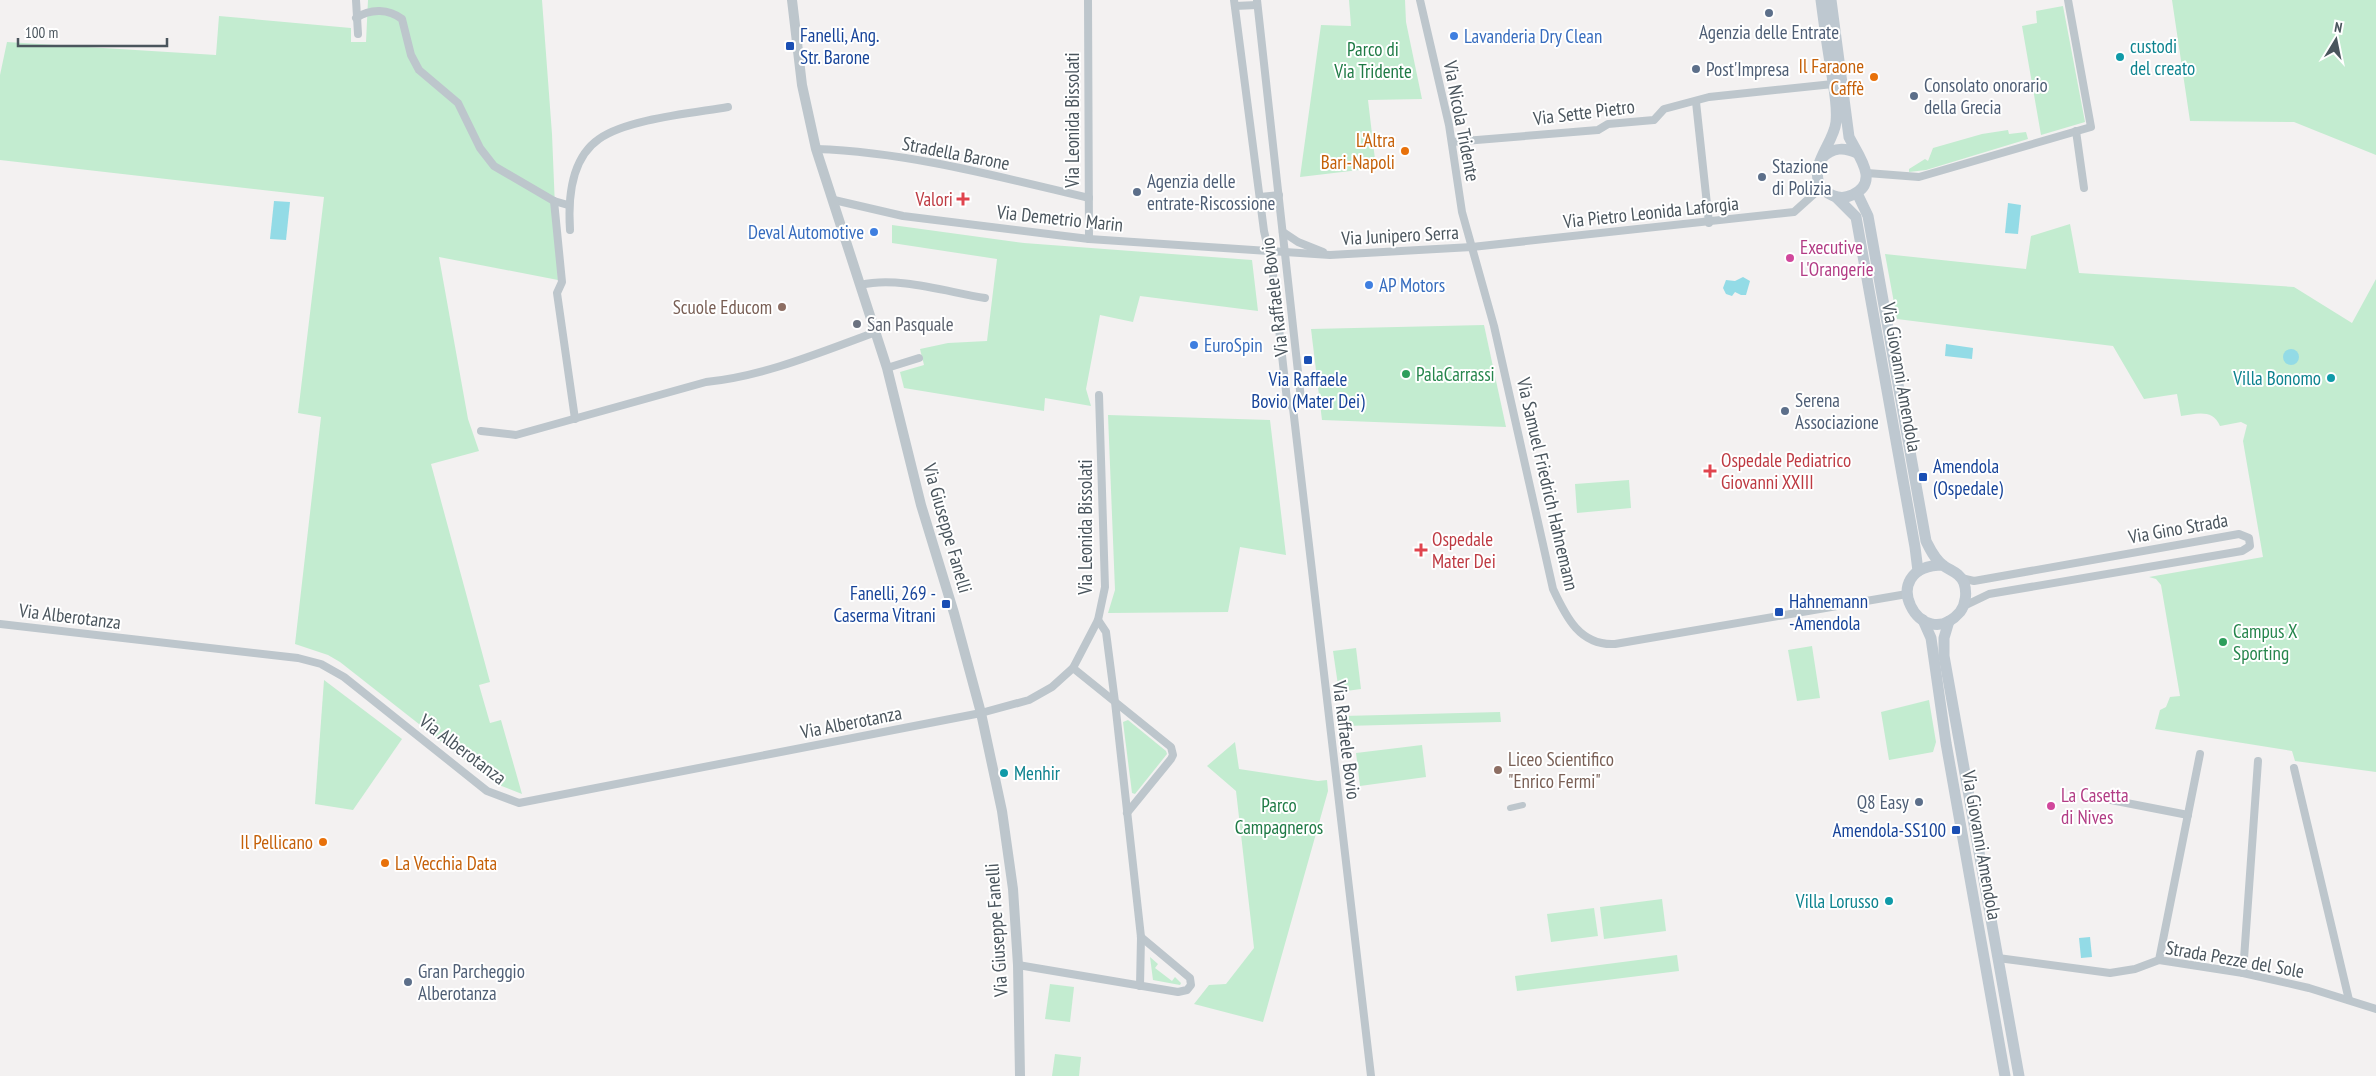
<svg xmlns="http://www.w3.org/2000/svg" width="2376" height="1076" viewBox="0 0 2376 1076" font-family="'PT Sans Narrow',sans-serif">
<style>
.green{fill:#c3ecd0}
.water{fill:#93dbe6}
.lines{fill:none;stroke-linecap:round;stroke-linejoin:round}
.pedestrian{stroke:#bdc6cc;stroke-width:6}
.minor{stroke:#bdc6cc;stroke-width:8}
.tertiary{stroke:#bdc6cc;stroke-width:10}
.secondary{stroke:#bec8d0;stroke-width:11}
.service-dot{fill:#5c6f8a;stroke:#fff;stroke-width:2}
.shop-dot{fill:#3f7fe0;stroke:#fff;stroke-width:2}
.transit-dot{fill:#1a4fb4;stroke:#fff;stroke-width:2}
.culture-dot{fill:#0f9aa8;stroke:#fff;stroke-width:2}
.food-dot{fill:#e8710a;stroke:#fff;stroke-width:2}
.health-dot{fill:#e0444e;stroke:#fff;stroke-width:2}
.hotel-dot{fill:#d1479c;stroke:#fff;stroke-width:2}
.education-dot{fill:#8d6e63;stroke:#fff;stroke-width:2}
.worship-dot{fill:#6b7280;stroke:#fff;stroke-width:2}
.leisure-dot{fill:#2e9e5b;stroke:#fff;stroke-width:2}
.labels{text-anchor:middle;dominant-baseline:central;stroke-width:4;stroke-linejoin:round;paint-order:stroke}
.service-label{font-size:19px;fill:#4e5e75;stroke:#fff;text-anchor:start}
.transit-label{font-size:19px;fill:#164399;stroke:#fff;text-anchor:start}
.shop-label{font-size:19px;fill:#366cbe;stroke:#fff;text-anchor:start}
.culture-label{font-size:19px;fill:#0d838f;stroke:#fff;text-anchor:start}
.park-label{font-size:19px;fill:#1e7a45;stroke:#fff}
.food-label{font-size:19px;fill:#c56008;stroke:#fff;text-anchor:end}
.street-label{font-size:19px;fill:#4a555d;stroke:#fff}
.health-label{font-size:19px;fill:#be3a42;stroke:#fff;text-anchor:start}
.hotel-label{font-size:19px;fill:#b23c85;stroke:#fff;text-anchor:start}
.education-label{font-size:19px;fill:#785e54;stroke:#fff;text-anchor:end}
.worship-label{font-size:19px;fill:#5b616d;stroke:#fff;text-anchor:start}
.leisure-label{font-size:19px;fill:#27864d;stroke:#fff;text-anchor:start}
</style>
<rect width="100%" height="100%" fill="#f3f1f1"/>
<g class="green">
<polygon points="368,0 542,0 552,134 558,280 439,257 468,419 479,451 431,464 490,682 479,685 490,723 501,720 522,794 494,783 340,662 328,655 295,644 321,417 298,413 324,197 0,160 0,75 7,42 216,55 219,16 351,28 351,42 366,42"/>
<polygon points="1349,0 1405,0 1406,22 1422,99 1368,100 1376,168 1300,177 1321,25 1351,26"/>
<polygon points="2172,0 2376,0 2376,155 2294,122 2190,121"/>
<polygon points="2063,6 2085,122 2041,135 2022,26 2037,23 2036,11"/>
<polygon points="2008,130 2009,134 2026,132 2028,139 1926,170 1909,172 1909,169 1925,159 1928,161 1933,148 1982,134"/>
<path d="M 2070,224 L 2079,273 L 2294,287 L 2352,323 L 2376,279 L 2376,772 L 2295,761 L 2292,751 L 2155,729 L 2160,710 L 2166,707 L 2170,697 L 2180,696 L 2161,585 L 2156,579 L 2149,577 L 2263,557 L 2243,441 L 2247,425 L 2241,422 L 2220,426 C 2213,408 2195,414 2181,416 L 2177,394 L 2144,399 L 2113,346 L 1897,319 L 1885,254 L 2026,269 L 2031,236 Z"/>
<polygon points="892,225 1024,243 1252,260 1258,311 1140,296 1133,322 1100,315 1086,389 1091,406 1045,398 1044,411 904,388 900,372 924,365 920,349 948,343 987,341 997,259 892,243"/>
<polygon points="1484,325 1506,427 1322,420 1311,329"/>
<polygon points="1108,415 1270,420 1286,555 1240,547 1228,612 1108,613 1115,590"/>
<polygon points="1629,480 1631,508 1577,513 1575,484"/>
<polygon points="1812,646 1820,698 1797,701 1788,650"/>
<polygon points="1356,648 1361,689 1339,692 1333,651"/>
<polygon points="324,680 402,739 353,810 315,804"/>
<polygon points="1929,700 1936,742 1933,752 1889,760 1881,712"/>
<polygon points="1500,712 1501,722 1344,726 1343,716"/>
<polygon points="1128,720 1166,751 1167,754 1135,794 1132,793 1123,722"/>
<polygon points="1235,742 1239,769 1318,781 1327,780 1328,791 1263,1022 1194,1004 1209,985 1226,984 1254,948 1236,791 1207,766"/>
<polygon points="1422,745 1426,777 1360,786 1356,753"/>
<polygon points="1662,899 1666,931 1604,939 1600,907"/>
<polygon points="1594,908 1598,936 1551,942 1547,914"/>
<polygon points="1677,955 1679,971 1517,991 1515,976"/>
<polygon points="1150,957 1158,964 1155,968 1172,981 1175,977 1181,983 1180,985 1153,980"/>
<polygon points="1050,984 1074,987 1070,1022 1045,1019"/>
<polygon points="1055,1054 1081,1057 1079,1076 1052,1076"/>
</g>
<g class="water">
<polygon points="274,201 290,202 286,240 270,239"/>
<polygon points="2008,203 2021,205 2018,234 2005,233"/>
<polygon points="1743,277 1750,281 1746,295 1741,295 1735,292 1732,296 1726,294 1723,288 1726,280 1735,281"/>
<polygon points="1946,344 1973,348 1972,359 1945,356"/>
<circle cx="2291" cy="357" r="8"/>
<polygon points="2090,937 2092,957 2081,958 2079,938"/>
</g>
<g class="lines">
<polyline class="pedestrian" points="1510,808 1523,805"/>
<g class="minor">
<polyline points="356,0 358,34"/>
<polyline points="1088,0 1089,239"/>
<polyline points="1234,0 1264,231 1272,266 1287,400 1293,408 1371,1076"/>
<polyline points="1257,0 1301,399 1293,408"/>
<path d="M 1420,0 L 1449,125 L 1462,212 L 1494,326 L 1553,589 C 1566,617 1580,646 1615,644 L 1907,594"/>
<polyline points="1235,6 1257,5"/>
<path d="M 356,18 C 371,8 389,9 402,19 L 411,55 L 419,70 L 458,103 L 480,148 L 494,166 L 554,201 L 568,205"/>
<polyline points="1696,102 1709,223"/>
<polyline points="2076,131 2084,188"/>
<polyline points="1452,142 1598,130 1608,124 1654,120 1664,109 1709,97 1833,84"/>
<path d="M 816,149 C 908,152 1000,177 1089,198"/>
<polyline points="1867,173 1919,177 2091,127 2068,0"/>
<polyline points="1260,197 1279,195"/>
<polyline points="834,200 903,216 1089,239 1330,255 1472,247 1794,212 1814,194 1819,183"/>
<polyline points="554,201 562,282 557,293 575,419"/>
<path d="M 570,230 C 568,199 570,159 599,139 C 627,119 693,113 728,107"/>
<polyline points="1283,232 1298,242 1323,252"/>
<path d="M 861,285 C 897,276 947,292 985,298"/>
<polyline points="887,368 919,358"/>
<path d="M 481,431 L 516,435 L 706,382 C 765,376 821,352 876,332"/>
<polyline points="1961,578 1974,581 2239,534 2249,538 2250,546 2242,551 1989,594 1964,606"/>
<polyline points="1098,620 1106,632 1115,702 1141,937 1140,986"/>
<polyline points="0,624 298,658 321,664 344,677 487,791 519,803 981,713 1029,700 1052,687 1073,668 1098,620 1105,587 1099,395"/>
<polyline points="1073,668 1171,747 1173,755 1171,759 1127,813"/>
<polyline points="2294,768 2349,1000"/>
<polyline points="2111,800 2188,815"/>
<polyline points="1998,958 2110,973 2135,969 2159,960 2243,973 2309,988 2376,1009"/>
<polyline points="2159,960 2200,754"/>
<polyline points="1018,965 1178,992 1187,990 1191,985 1190,978 1141,937"/>
<polyline points="2243,973 2258,761"/>
</g>
<polyline class="tertiary" points="792,0 802,85 816,149 887,368 921,505 954,613 981,713 1002,811 1013,889 1018,965 1020,1076"/>
<g class="secondary">
<path d="M 1821,0 C 1824,23 1827,46 1831,68 C 1833,85 1838,104 1836,122 C 1834,142 1811,163 1819,183 C 1825,195 1840,201 1852,195 C 1881,183 1858,155 1849,137 L 1831,0"/>
<path d="M 1822,158 C 1833,147 1844,147 1857,153"/>
<path d="M 1857,193 L 1868,216 L 1926,541 C 1930,549 1935,560 1944,566 C 1951,571 1960,573 1964,583 C 1967,592 1966,604 1960,612 C 1921,657 1873,566 1943,565"/>
<polyline points="1836,197 1856,217 1915,547 1918,571"/>
<polyline points="1923,620 1931,638 1946,743 2005,1076"/>
<polyline points="1949,621 1944,638 1944,656 2019,1076"/>
</g>
</g>
<g class="service-dot">
<circle cx="1769" cy="13" r="5"/>
<circle cx="1696" cy="69" r="5"/>
<circle cx="1914" cy="96" r="5"/>
<circle cx="1762" cy="177" r="5"/>
<circle cx="1137" cy="192" r="5"/>
<circle cx="1785" cy="411" r="5"/>
<circle cx="1919" cy="802" r="5"/>
<circle cx="408" cy="982" r="5"/>
</g>
<g class="shop-dot">
<circle cx="1454" cy="36" r="5"/>
<circle cx="874" cy="232" r="5"/>
<circle cx="1369" cy="285" r="5"/>
<circle cx="1194" cy="345" r="5"/>
</g>
<g class="transit-dot">
<rect x="785" y="41" width="10" height="10" rx="2.5"/>
<rect x="1303" y="355" width="10" height="10" rx="2.5"/>
<rect x="1918" y="472" width="10" height="10" rx="2.5"/>
<rect x="941" y="599" width="10" height="10" rx="2.5"/>
<rect x="1774" y="607" width="10" height="10" rx="2.5"/>
<rect x="1951" y="825" width="10" height="10" rx="2.5"/>
</g>
<g class="culture-dot">
<circle cx="2120" cy="57" r="5"/>
<circle cx="2331" cy="378" r="5"/>
<circle cx="1004" cy="773" r="5"/>
<circle cx="1889" cy="901" r="5"/>
</g>
<g class="food-dot">
<circle cx="1874" cy="77" r="5"/>
<circle cx="1405" cy="151" r="5"/>
<circle cx="323" cy="842" r="5"/>
<circle cx="385" cy="863" r="5"/>
</g>
<g class="health-dot">
<path d="M960.5 191.5h5v5h5v5h-5v5h-5v-5h-5v-5h5z"/>
<path d="M1707.5 463.5h5v5h5v5h-5v5h-5v-5h-5v-5h5z"/>
<path d="M1418.5 542.5h5v5h5v5h-5v5h-5v-5h-5v-5h5z"/>
</g>
<g class="hotel-dot">
<circle cx="1790" cy="258" r="5"/>
<circle cx="2051" cy="806" r="5"/>
</g>
<g class="education-dot">
<circle cx="782" cy="307" r="5"/>
<circle cx="1498" cy="770" r="5"/>
</g>
<circle class="worship-dot" cx="857" cy="324" r="5"/>
<g class="leisure-dot">
<circle cx="1406" cy="374" r="5"/>
<circle cx="2223" cy="642" r="5"/>
</g>
<g class="labels">
<g class="service-label">
<text x="1769" y="32" text-anchor="middle">Agenzia delle Entrate</text>
<text x="1706" y="69">Post'Impresa</text>
<text x="1924" y="85">Consolato onorario<tspan x="1924" dy="22">della Grecia</tspan></text>
<text x="1772" y="166">Stazione<tspan x="1772" dy="22">di Polizia</tspan></text>
<text x="1147" y="181">Agenzia delle<tspan x="1147" dy="22">entrate-Riscossione</tspan></text>
<text x="1795" y="400">Serena<tspan x="1795" dy="22">Associazione</tspan></text>
<text x="1909" y="802" text-anchor="end">Q8 Easy</text>
<text x="418" y="971">Gran Parcheggio<tspan x="418" dy="22">Alberotanza</tspan></text>
</g>
<g class="transit-label">
<text x="800" y="35">Fanelli, Ang.<tspan x="800" dy="22">Str. Barone</tspan></text>
<text x="1308" y="379" text-anchor="middle">Via Raffaele<tspan x="1308" dy="22">Bovio (Mater Dei)</tspan></text>
<text x="1933" y="466">Amendola<tspan x="1933" dy="22">(Ospedale)</tspan></text>
<text x="936" y="593" text-anchor="end">Fanelli, 269 -<tspan x="936" dy="22">Caserma Vitrani</tspan></text>
<text x="1789" y="601">Hahnemann<tspan x="1789" dy="22">-Amendola</tspan></text>
<text x="1946" y="830" text-anchor="end">Amendola-SS100</text>
</g>
<g class="shop-label">
<text x="1464" y="36">Lavanderia Dry Clean</text>
<text x="864" y="232" text-anchor="end">Deval Automotive</text>
<text x="1379" y="285">AP Motors</text>
<text x="1204" y="345">EuroSpin</text>
</g>
<g class="culture-label">
<text x="2130" y="46">custodi<tspan x="2130" dy="22">del creato</tspan></text>
<text x="2321" y="378" text-anchor="end">Villa Bonomo</text>
<text x="1014" y="773">Menhir</text>
<text x="1879" y="901" text-anchor="end">Villa Lorusso</text>
</g>
<g class="park-label">
<text x="1373" y="49">Parco di<tspan x="1373" dy="22">Via Tridente</tspan></text>
<text x="1279" y="805">Parco<tspan x="1279" dy="22">Campagneros</tspan></text>
</g>
<g class="food-label">
<text x="1864" y="66">Il Faraone<tspan x="1864" dy="22">Caffè</tspan></text>
<text x="1395" y="140">L'Altra<tspan x="1395" dy="22">Bari-Napoli</tspan></text>
<text x="313" y="842">Il Pellicano</text>
<text x="395" y="863" text-anchor="start">La Vecchia Data</text>
</g>
<g class="street-label">
<text transform="translate(1584 112) rotate(-7)">Via Sette Pietro</text>
<text transform="translate(1072 120) rotate(-90)">Via Leonida Bissolati</text>
<text transform="translate(1462 121) rotate(79)">Via Nicola Tridente</text>
<text transform="translate(956 153) rotate(11)">Stradella Barone</text>
<text transform="translate(1651 212) rotate(-6)">Via Pietro Leonida Laforgia</text>
<text transform="translate(1060 218) rotate(6)">Via Demetrio Marin</text>
<text transform="translate(1400 235) rotate(-3)">Via Junipero Serra</text>
<text transform="translate(1274 297) rotate(-97)">Via Raffaele Bovio</text>
<text transform="translate(1902 377) rotate(80)">Via Giovanni Amendola</text>
<text transform="translate(1548 484) rotate(77)">Via Samuel Friedrich Hahnemann</text>
<text transform="translate(1085 527) rotate(-90)">Via Leonida Bissolati</text>
<text transform="translate(948 528) rotate(74)">Via Giuseppe Fanelli</text>
<text transform="translate(2178 528) rotate(-10)">Via Gino Strada</text>
<text transform="translate(70 616) rotate(7)">Via Alberotanza</text>
<text transform="translate(851 722) rotate(-11)">Via Alberotanza</text>
<text transform="translate(1347 740) rotate(83)">Via Raffaele Bovio</text>
<text transform="translate(463 749) rotate(37)">Via Alberotanza</text>
<text transform="translate(1982 845) rotate(80)">Via Giovanni Amendola</text>
<text transform="translate(996 930) rotate(-94)">Via Giuseppe Fanelli</text>
<text transform="translate(2235 959) rotate(10)">Strada Pezze del Sole</text>
</g>
<g class="health-label">
<text x="953" y="199" text-anchor="end">Valori</text>
<text x="1721" y="460">Ospedale Pediatrico<tspan x="1721" dy="22">Giovanni XXIII</tspan></text>
<text x="1432" y="539">Ospedale<tspan x="1432" dy="22">Mater Dei</tspan></text>
</g>
<g class="hotel-label">
<text x="1800" y="247">Executive<tspan x="1800" dy="22">L'Orangerie</tspan></text>
<text x="2061" y="795">La Casetta<tspan x="2061" dy="22">di Nives</tspan></text>
</g>
<g class="education-label">
<text x="772" y="307">Scuole Educom</text>
<text x="1508" y="759" text-anchor="start">Liceo Scientifico<tspan x="1508" dy="22">"Enrico Fermi"</tspan></text>
</g>
<g class="worship-label">
<text x="867" y="324">San Pasquale</text>
</g>
<g class="leisure-label">
<text x="1416" y="374">PalaCarrassi</text>
<text x="2233" y="631">Campus X<tspan x="2233" dy="22">Sporting</tspan></text>
</g>
</g>
<g transform="translate(2336 40) rotate(10)" stroke="#ffffff" stroke-width="4" paint-order="stroke">
<path d="M0-4L9 19L0 12L-9 19Z" fill="#4a555d"/>
<text y="-8" font-size="14" font-weight="bold" text-anchor="middle" fill="#4a555d">N</text>
</g>
<path d="M18 38v8h149v-8" fill="none" stroke="#4a555d" stroke-width="2.5"/>
<text x="25" y="38" font-size="15" fill="#4a555d" stroke="#ffffff" stroke-width="4" paint-order="stroke">100 m</text>
</svg>
